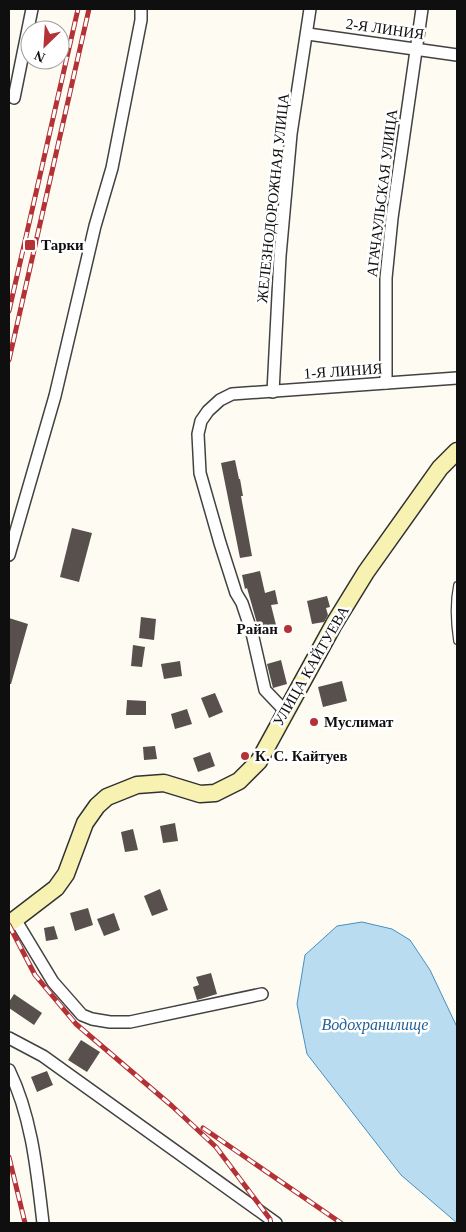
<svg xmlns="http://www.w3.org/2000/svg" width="466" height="1232" viewBox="0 0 466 1232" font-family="'Times New Roman',serif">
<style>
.water{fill:#badcf1;stroke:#478fc2}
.building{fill:#57504c}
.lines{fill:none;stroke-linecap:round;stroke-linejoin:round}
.lane-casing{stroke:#424242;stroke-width:8}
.street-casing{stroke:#424242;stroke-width:14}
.secondary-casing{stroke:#313131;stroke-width:19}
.lane{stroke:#fff;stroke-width:5.5}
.street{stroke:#fff;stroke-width:11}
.secondary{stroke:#f8f2b2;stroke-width:16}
.rail-casing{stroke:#b43235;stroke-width:5}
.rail{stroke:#fff;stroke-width:3;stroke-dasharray:9;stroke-linecap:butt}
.poi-dot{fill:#b43235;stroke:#fff;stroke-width:2}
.labels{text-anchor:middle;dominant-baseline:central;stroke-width:5;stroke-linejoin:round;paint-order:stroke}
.street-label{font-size:15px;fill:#0f0f0f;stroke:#fff}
.poi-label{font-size:15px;font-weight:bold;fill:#0f0f0f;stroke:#fff;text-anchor:start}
.water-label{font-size:16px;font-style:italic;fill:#226197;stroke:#fff}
</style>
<rect width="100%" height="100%" fill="#fefcf2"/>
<polygon class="water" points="362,922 392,929 410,940 430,970 457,1027 457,1223 401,1175 307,1054 297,1004 305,955 337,926"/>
<g class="building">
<polygon points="235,460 239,479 240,479 243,496 241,496 252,556 240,558 221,463"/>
<polygon points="72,528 92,533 79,582 60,577"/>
<polygon points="260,571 265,593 275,590 278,604 271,605 277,629 260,634 247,588 245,589 242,575"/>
<polygon points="327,596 330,607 326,608 328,615 324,622 312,624 307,601"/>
<polygon points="141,617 156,619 154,640 139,638"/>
<polygon points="9,618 28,624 11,684 9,684"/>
<polygon points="133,645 145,647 142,667 131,666"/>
<polygon points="281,660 287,684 273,688 267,664"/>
<polygon points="180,661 182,676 164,679 161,664"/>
<polygon points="342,681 347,701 323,707 318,687"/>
<polygon points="215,693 223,712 209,718 201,698"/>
<polygon points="127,700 146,701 146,715 126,715"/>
<polygon points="187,709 192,724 175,729 171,714"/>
<polygon points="155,746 157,759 144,760 143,747"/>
<polygon points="210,752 215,766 198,772 193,758"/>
<polygon points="175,823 178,841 163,843 160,826"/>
<polygon points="133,829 138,850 125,852 121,832"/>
<polygon points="160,889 168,910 152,916 144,896"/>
<polygon points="88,908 93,925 75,931 70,913"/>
<polygon points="114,913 120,930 104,936 97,919"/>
<polygon points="54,926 58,939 46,941 44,928"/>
<polygon points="211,973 217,994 197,1000 193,987 199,985 196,977"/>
<polygon points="14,994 42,1013 34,1025 9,1008 9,1002"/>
<polygon points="81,1040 100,1052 87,1072 68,1060"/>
<polygon points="47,1071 53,1085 37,1092 31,1077"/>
</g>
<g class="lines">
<defs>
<path id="lane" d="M 457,585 C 453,604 454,621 457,641"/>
<g id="street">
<polyline points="308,34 457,55"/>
<polyline points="14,98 32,9"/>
<polyline points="386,383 386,278 392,218 422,9"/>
<polyline points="273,392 280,256 291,134 310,9"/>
<polyline points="9,555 55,396 95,226 112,168 141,20 141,9"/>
<polyline points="285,711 265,690 252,633 242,603 236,593 220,543 200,473 198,434 201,421 208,411 220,400 232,394 457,378"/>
<polyline points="15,919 53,982 82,1015 92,1019 110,1022 130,1022 262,994"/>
<polyline points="9,1038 43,1056 276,1223"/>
<path d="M 9,1070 C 32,1117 37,1172 43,1223"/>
</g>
<polyline id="secondary" points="9,924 56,888 66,874 85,823 97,806 107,797 137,785 164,783 200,794 215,793 239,781 259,761 334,624 366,572 440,468 457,451"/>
</defs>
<use href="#lane" class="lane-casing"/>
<use href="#street" class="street-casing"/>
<use href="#secondary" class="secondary-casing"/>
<use href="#lane" class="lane"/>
<use href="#street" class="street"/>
<use href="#secondary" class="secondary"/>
<defs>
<g id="rail">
<polyline points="9,311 78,9"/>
<polyline points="9,360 89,9"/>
<polyline points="9,925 35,975 76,1024 172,1106 216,1147 270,1219 271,1223"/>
<polyline points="203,1128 341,1223"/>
<polyline points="9,1157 25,1223"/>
</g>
</defs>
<use href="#rail" class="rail-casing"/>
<use href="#rail" class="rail"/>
</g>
<g class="poi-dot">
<rect x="24" y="239" width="12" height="12" rx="2.5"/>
<circle cx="288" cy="629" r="5"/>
<circle cx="314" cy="722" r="5"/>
<circle cx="245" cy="756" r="5"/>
</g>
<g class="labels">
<g class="street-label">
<text transform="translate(385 29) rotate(8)">2-Я ЛИНИЯ</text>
<text transform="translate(382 193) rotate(-83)">АГАЧАУЛЬСКАЯ УЛИЦА</text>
<text transform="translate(273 198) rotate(-84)">ЖЕЛЕЗНОДОРОЖНАЯ УЛИЦА</text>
<text transform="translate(343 371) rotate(-4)">1-Я ЛИНИЯ</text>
<text transform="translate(311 666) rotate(-60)">УЛИЦА КАЙТУЕВА</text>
</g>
<g class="poi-label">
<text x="41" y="245">Тарки</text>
<text x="278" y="629" text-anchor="end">Райан</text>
<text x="324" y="722">Муслимат</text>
<text x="255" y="756">К. С. Кайтуев</text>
</g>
<g class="water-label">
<text x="375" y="1024">Водохранилище</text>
</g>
</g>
<rect width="466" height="1232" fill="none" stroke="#0f0f0f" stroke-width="20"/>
<g transform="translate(45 45) rotate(205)"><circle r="24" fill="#ffffff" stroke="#9f9f9f"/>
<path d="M0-4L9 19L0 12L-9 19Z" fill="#b43235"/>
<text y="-8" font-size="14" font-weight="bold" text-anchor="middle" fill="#0f0f0f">N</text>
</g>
</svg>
